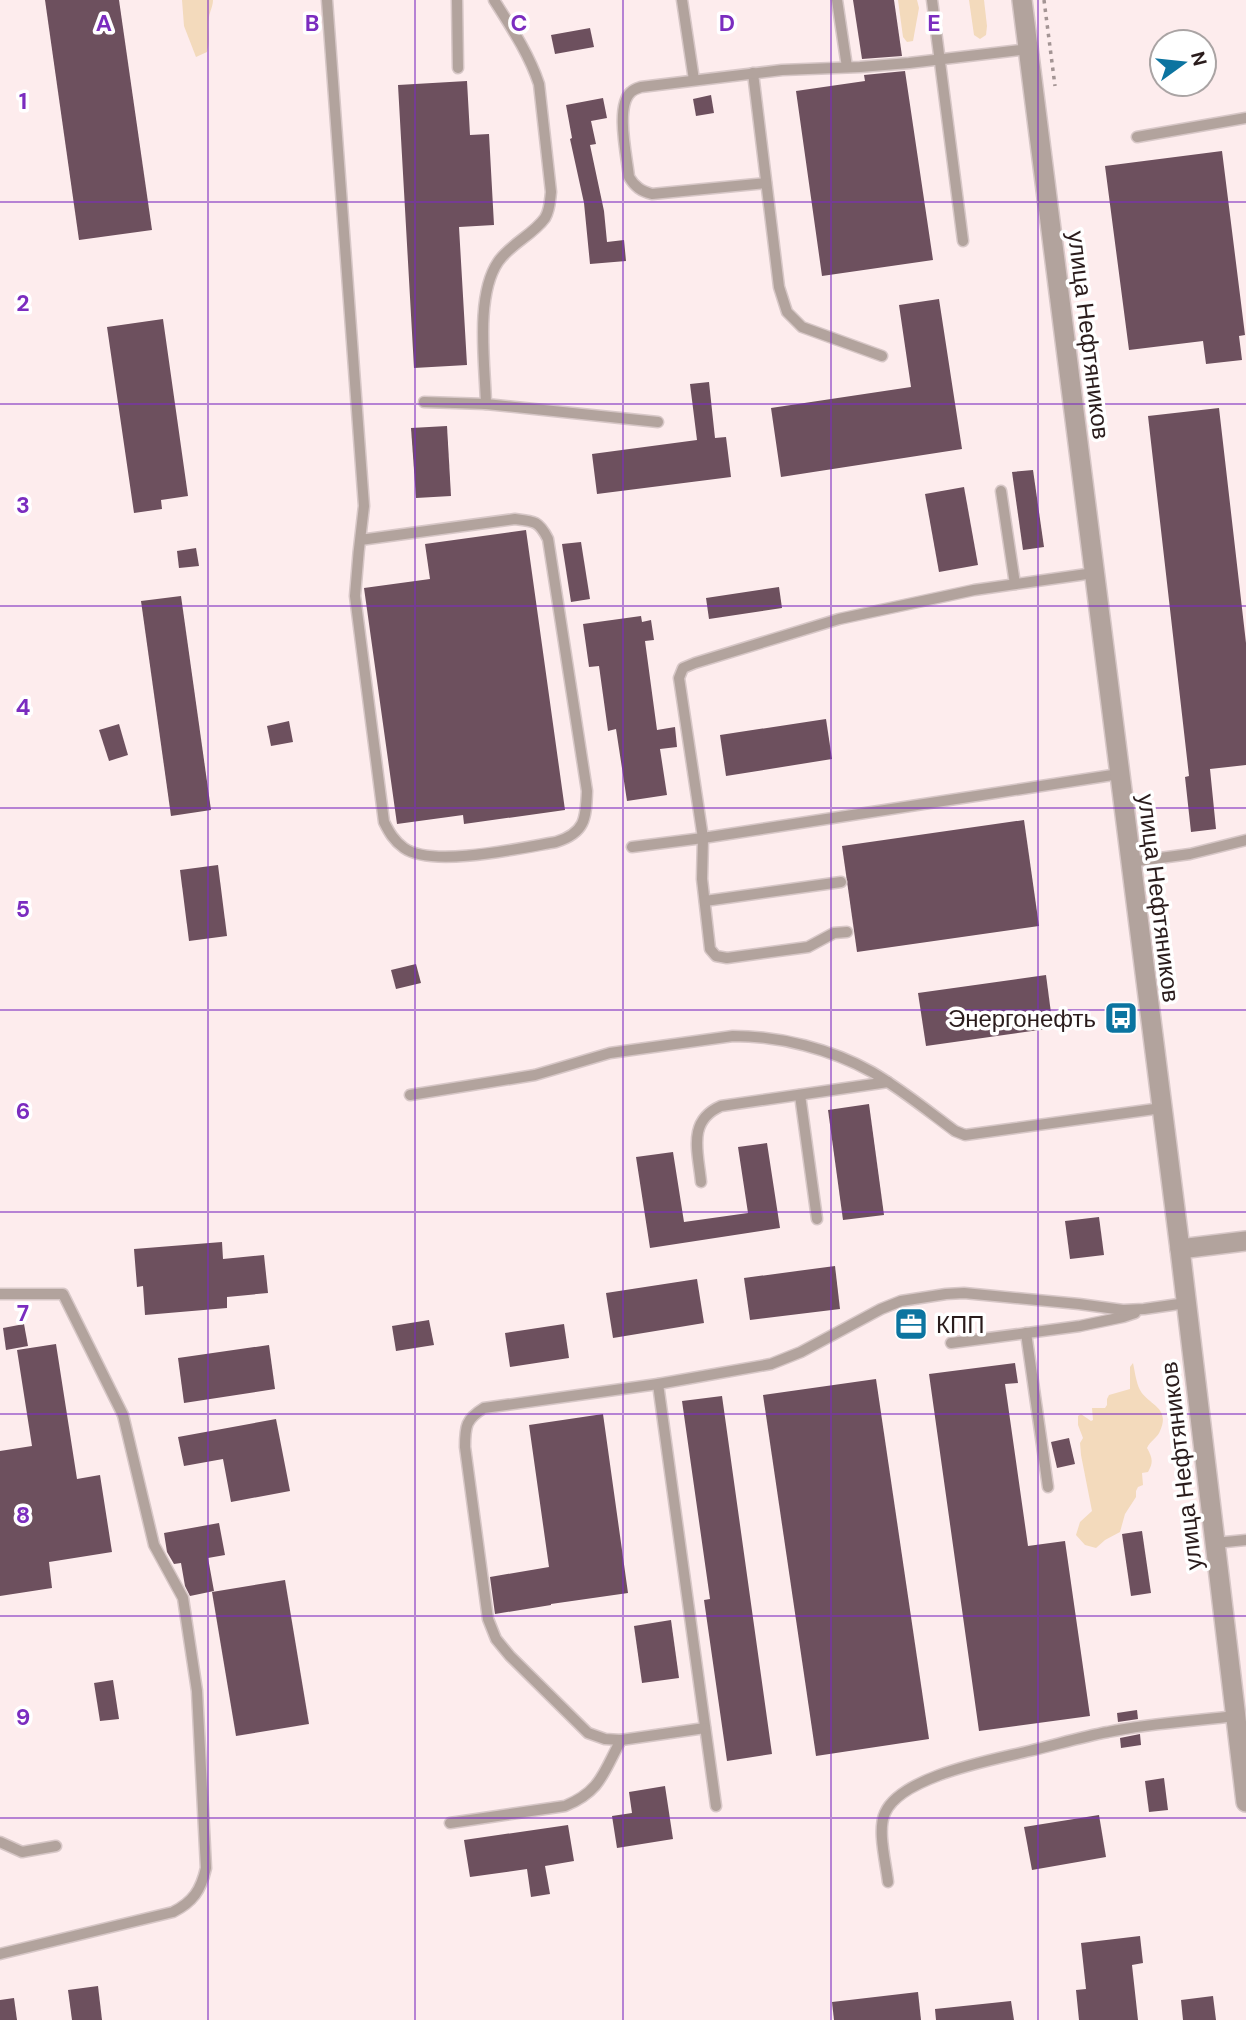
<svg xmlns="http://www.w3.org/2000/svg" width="1246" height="2020" viewBox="0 0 1246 2020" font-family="'DM Sans',sans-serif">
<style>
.green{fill:#f3dabc}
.building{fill:#6d505e}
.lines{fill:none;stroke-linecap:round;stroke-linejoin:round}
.service-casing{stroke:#d7c7c7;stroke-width:13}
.minor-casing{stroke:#d7c7c7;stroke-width:22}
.tertiary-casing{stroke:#d7c7c7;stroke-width:22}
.path{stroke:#a39494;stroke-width:3.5;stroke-dasharray:3.5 5;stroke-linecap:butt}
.service{stroke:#b2a39d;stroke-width:10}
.minor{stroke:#b2a39d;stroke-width:19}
.tertiary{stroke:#b2a39d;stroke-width:19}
.grid{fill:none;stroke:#7b2cbf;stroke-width:2;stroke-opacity:0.55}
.labels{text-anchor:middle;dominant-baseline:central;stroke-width:7;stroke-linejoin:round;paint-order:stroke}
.street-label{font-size:24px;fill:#2a1c1c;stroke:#fff}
.poi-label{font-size:24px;fill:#2a1c1c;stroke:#fff;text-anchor:end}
.grid-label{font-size:23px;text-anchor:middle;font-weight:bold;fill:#7b2cbf;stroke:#fff;stroke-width:7;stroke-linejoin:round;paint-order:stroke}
</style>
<rect width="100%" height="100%" fill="#fdeced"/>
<g class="green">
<path d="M 182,0 L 213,0 C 213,6 210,11 209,17 C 207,29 211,39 207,52 L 196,57 L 184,26 Z"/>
<polygon points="898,0 917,0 919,8 913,41 907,42 903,37"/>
<polygon points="969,0 984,0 987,26 986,35 980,39 974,35"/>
<path d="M 1133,1363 C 1135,1372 1136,1382 1140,1390 C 1148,1405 1171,1407 1160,1431 C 1158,1437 1150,1441 1147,1448 C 1152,1457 1154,1462 1148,1472 L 1142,1473 L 1143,1485 L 1138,1487 L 1136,1491 L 1136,1497 L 1125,1514 L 1120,1532 L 1105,1540 L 1096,1548 L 1085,1545 L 1076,1535 L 1080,1522 L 1092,1511 L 1081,1455 L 1080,1443 L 1083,1438 L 1078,1425 L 1078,1416 L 1081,1414 L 1091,1421 L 1093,1420 L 1092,1408 L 1105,1408 L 1107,1405 L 1107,1399 L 1109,1395 L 1130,1389 L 1130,1367 Z"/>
</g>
<g class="building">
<polygon points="45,0 119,0 152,230 79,240"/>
<polygon points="853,0 894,0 902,56 862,59"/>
<polygon points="590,28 594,47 555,54 551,35"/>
<polygon points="905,71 933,260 822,276 796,91 865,81 864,75"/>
<polygon points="467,81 470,135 489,134 494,225 459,227 467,365 414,368 398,85"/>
<polygon points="711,95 714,113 696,116 693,99"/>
<polygon points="603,98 607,118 591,121 596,144 590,145 604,211 607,242 624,240 626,261 590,264 584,203 570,139 572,138 566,105"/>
<polygon points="1222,151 1245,335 1239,336 1242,360 1206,364 1203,341 1129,350 1105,166"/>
<polygon points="939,299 962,449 781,477 771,408 911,387 899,305"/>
<polygon points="163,319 188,496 161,500 162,509 134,513 107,327"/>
<polygon points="709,382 715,438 726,437 731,477 597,494 592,454 697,440 690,384"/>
<polygon points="1219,408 1246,643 1246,765 1210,769 1216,829 1191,832 1185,777 1189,776 1148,416"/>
<polygon points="447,426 451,496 416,498 411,428"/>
<polygon points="1033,470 1044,547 1023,550 1012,472"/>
<polygon points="964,487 978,565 939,572 925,494"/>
<polygon points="526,530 565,810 464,824 463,815 397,824 364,588 430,579 425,544"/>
<polygon points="581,542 590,599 571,602 562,544"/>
<polygon points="196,548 199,566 179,568 177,551"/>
<polygon points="779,587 782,608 709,619 706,598"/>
<polygon points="181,596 211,810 171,816 141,601"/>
<polygon points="641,616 642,622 651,620 654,640 645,641 657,730 675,727 677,747 660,749 667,795 627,801 616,729 608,731 599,666 589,667 583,624"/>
<polygon points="826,719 832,759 726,776 720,735"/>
<polygon points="289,721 293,742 271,746 267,726"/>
<polygon points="119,724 128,755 109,761 99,730"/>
<polygon points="1024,820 1039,926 857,952 842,846"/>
<polygon points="218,865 227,936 189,941 180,870"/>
<polygon points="416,964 421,983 396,989 391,970"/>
<polygon points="1046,975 1053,1028 926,1046 918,993"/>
<polygon points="869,1104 884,1215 843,1220 828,1110"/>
<polygon points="767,1143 780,1228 650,1248 636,1157 673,1152 684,1222 748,1213 738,1147"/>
<polygon points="1099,1217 1104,1255 1070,1259 1065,1221"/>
<polygon points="222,1242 223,1259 264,1255 268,1293 227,1297 227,1308 145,1315 143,1286 137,1287 134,1249"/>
<polygon points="835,1266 840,1309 750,1320 744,1278"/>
<polygon points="697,1279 704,1323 613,1338 606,1293"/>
<polygon points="429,1320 434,1345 396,1351 392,1326"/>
<polygon points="24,1324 28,1346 6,1350 3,1328"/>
<polygon points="564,1324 569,1358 510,1367 505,1333"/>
<polygon points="56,1344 77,1479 100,1475 112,1552 49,1562 52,1588 0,1596 0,1451 32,1446 17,1350"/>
<polygon points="269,1345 275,1389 184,1403 178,1358"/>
<polygon points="1015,1363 1018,1383 1005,1384 1028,1546 1065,1541 1090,1716 979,1731 929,1374"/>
<polygon points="876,1379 929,1739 816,1756 763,1395"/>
<polygon points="722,1396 772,1754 727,1761 704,1600 710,1599 682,1401"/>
<polygon points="603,1414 628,1593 551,1604 551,1605 495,1614 490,1577 549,1567 529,1425"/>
<polygon points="276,1419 290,1491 231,1502 223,1459 184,1466 178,1437"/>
<polygon points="1069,1438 1075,1464 1057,1468 1051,1442"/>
<polygon points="219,1523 225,1555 208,1558 214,1591 190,1596 185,1586 181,1563 174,1564 167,1552 164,1533"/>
<polygon points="1142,1531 1151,1593 1131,1596 1122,1534"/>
<polygon points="285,1580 309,1724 236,1736 212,1592"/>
<polygon points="671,1620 679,1678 642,1683 634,1626"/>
<polygon points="113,1680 119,1719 100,1721 94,1683"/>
<polygon points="1137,1710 1138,1719 1118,1722 1117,1713"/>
<polygon points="1140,1734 1141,1745 1121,1748 1120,1738"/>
<polygon points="1164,1778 1168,1810 1149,1812 1145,1781"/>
<polygon points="665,1786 673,1839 617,1848 612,1816 632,1813 629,1792"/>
<polygon points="1099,1815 1106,1857 1032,1870 1024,1827"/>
<polygon points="568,1825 574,1861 545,1866 550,1894 531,1897 527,1869 470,1877 464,1840"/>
<polygon points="1140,1936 1143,1963 1132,1965 1138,2020 1079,2020 1076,1990 1086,1989 1081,1943"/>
<polygon points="98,1986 102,2020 72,2020 68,1990"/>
<polygon points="918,1992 921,2020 834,2020 832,2002"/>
<polygon points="1213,1996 1216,2020 1183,2020 1181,2000"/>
<polygon points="14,1998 17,2020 0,2020 0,2000"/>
<polygon points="1011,2001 1014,2020 936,2020 935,2009"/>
</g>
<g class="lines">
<defs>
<g id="service">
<path d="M 327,0 L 364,506 C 360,536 357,566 355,596 L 384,822 C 389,832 394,841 404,848 C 432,868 521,848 556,842 C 585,833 586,819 587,791 L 548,539 C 539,521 534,521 515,519 L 360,540"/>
<polyline points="457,0 458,68"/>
<path d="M 494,0 C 511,27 529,54 539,84 L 551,192 C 550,200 550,210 545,218 C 533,235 510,244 498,262 C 475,296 485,364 486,404 L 658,422"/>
<polyline points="682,0 694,80"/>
<polyline points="837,0 847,67"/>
<polyline points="932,0 963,241"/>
<polyline points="753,73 779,287 787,312 802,327 882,356"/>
<polyline points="1137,137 1246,118"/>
<path d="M 766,183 L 652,194 C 641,191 635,187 629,177 C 627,157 615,106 631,92 C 634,89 638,88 641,87 L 782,70 L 860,67 L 909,63 L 1029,49"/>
<polyline points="424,402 486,404"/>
<polyline points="1001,491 1015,584"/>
<polyline points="1094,573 974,590 839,619 695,663 683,668 679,678 703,838 1119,774"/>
<polyline points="632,847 703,838 702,879 710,949 716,956 727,958 808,947 834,933 847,932"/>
<polyline points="1130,862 1190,854 1246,840"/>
<polyline points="705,901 841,882"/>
<path d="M 410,1095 L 535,1075 L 610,1053 L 733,1036 C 780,1036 831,1049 872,1072 C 901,1089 928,1111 955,1131 L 965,1135 L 1162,1108"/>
<polyline points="800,1095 817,1219"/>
<path d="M 701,1182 C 698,1151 687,1121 721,1106 L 888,1082"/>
<path d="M 0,1294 L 63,1294 L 123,1415 L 154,1545 L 183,1598 L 197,1691 L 206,1868 C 201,1890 193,1902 173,1912 L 0,1954"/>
<polyline points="1026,1333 1048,1487"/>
<polyline points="951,1343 1080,1326 1123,1317 1135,1313"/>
<polyline points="658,1384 716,1806"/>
<polyline points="1215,1543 1246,1540"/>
<path d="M 705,1728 L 621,1740 L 605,1739 L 588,1733 L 510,1656 L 496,1639 L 488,1619 L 465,1447 C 465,1426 466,1419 484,1408 L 658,1384 L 771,1364 L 801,1352 L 881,1309 L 901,1301 L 946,1294 L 964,1293 L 1079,1304 L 1123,1310 L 1144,1309 L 1186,1303"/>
<path d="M 450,1823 L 565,1806 C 601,1791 603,1773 621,1740"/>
<polyline points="0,1842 22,1852 56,1846"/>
<path d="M 888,1882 C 886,1863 877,1830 885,1813 C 901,1776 993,1760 1029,1751 C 1055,1745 1081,1737 1108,1732 C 1150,1723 1193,1721 1236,1716"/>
</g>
<polyline id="minor" points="1180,1249 1246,1241"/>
<polyline id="tertiary" points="1022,0 1180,1249 1246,1802"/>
</defs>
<use href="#service" class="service-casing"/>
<use href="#minor" class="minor-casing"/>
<use href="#tertiary" class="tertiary-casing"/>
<polyline class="path" points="1044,0 1055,86"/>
<use href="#service" class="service"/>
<use href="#minor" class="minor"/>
<use href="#tertiary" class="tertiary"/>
</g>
<path class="grid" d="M 208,0 L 208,2020M 415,0 L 415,2020M 623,0 L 623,2020M 831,0 L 831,2020M 1038,0 L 1038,2020M 0,202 L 1246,202M 0,404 L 1246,404M 0,606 L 1246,606M 0,808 L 1246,808M 0,1010 L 1246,1010M 0,1212 L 1246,1212M 0,1414 L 1246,1414M 0,1616 L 1246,1616M 0,1818 L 1246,1818"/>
<defs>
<symbol id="bus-square" viewBox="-11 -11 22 22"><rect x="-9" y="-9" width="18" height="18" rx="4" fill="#0c74a0" stroke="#fff"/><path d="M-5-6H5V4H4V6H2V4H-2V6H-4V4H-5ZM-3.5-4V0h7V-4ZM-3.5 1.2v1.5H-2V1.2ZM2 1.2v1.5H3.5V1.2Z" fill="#fff"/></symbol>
<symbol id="office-square" viewBox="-11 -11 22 22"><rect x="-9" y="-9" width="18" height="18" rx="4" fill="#0c74a0" stroke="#fff"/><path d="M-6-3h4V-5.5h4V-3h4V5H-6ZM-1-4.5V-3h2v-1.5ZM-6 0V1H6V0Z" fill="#fff"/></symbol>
</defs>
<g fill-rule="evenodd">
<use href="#bus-square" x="1102" y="999" width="38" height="38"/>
<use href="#office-square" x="892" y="1305" width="38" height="38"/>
</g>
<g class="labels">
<g class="street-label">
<text transform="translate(1089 335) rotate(83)">улица Нефтяников</text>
<text transform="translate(1159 898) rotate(83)">улица Нефтяников</text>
<text transform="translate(1181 1466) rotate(-97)">улица Нефтяников</text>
</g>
<g class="poi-label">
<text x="1096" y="1018">Энергонефть</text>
<text x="936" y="1324" text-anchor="start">КПП</text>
</g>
</g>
<g class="grid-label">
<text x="104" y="31">A</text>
<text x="312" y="31">B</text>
<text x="519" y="31">C</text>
<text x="727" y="31">D</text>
<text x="934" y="31">E</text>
<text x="23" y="109">1</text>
<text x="23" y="311">2</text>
<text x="23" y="513">3</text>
<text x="23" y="715">4</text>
<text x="23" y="917">5</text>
<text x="23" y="1119">6</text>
<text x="23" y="1321">7</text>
<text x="23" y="1523">8</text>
<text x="23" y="1725">9</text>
</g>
<g transform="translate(1183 63) rotate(75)"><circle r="33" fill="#ffffff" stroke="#aaa4a4" stroke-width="2"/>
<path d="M0-5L12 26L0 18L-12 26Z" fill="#0c74a0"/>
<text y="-10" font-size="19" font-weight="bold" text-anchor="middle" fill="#2a1c1c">N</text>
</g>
</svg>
